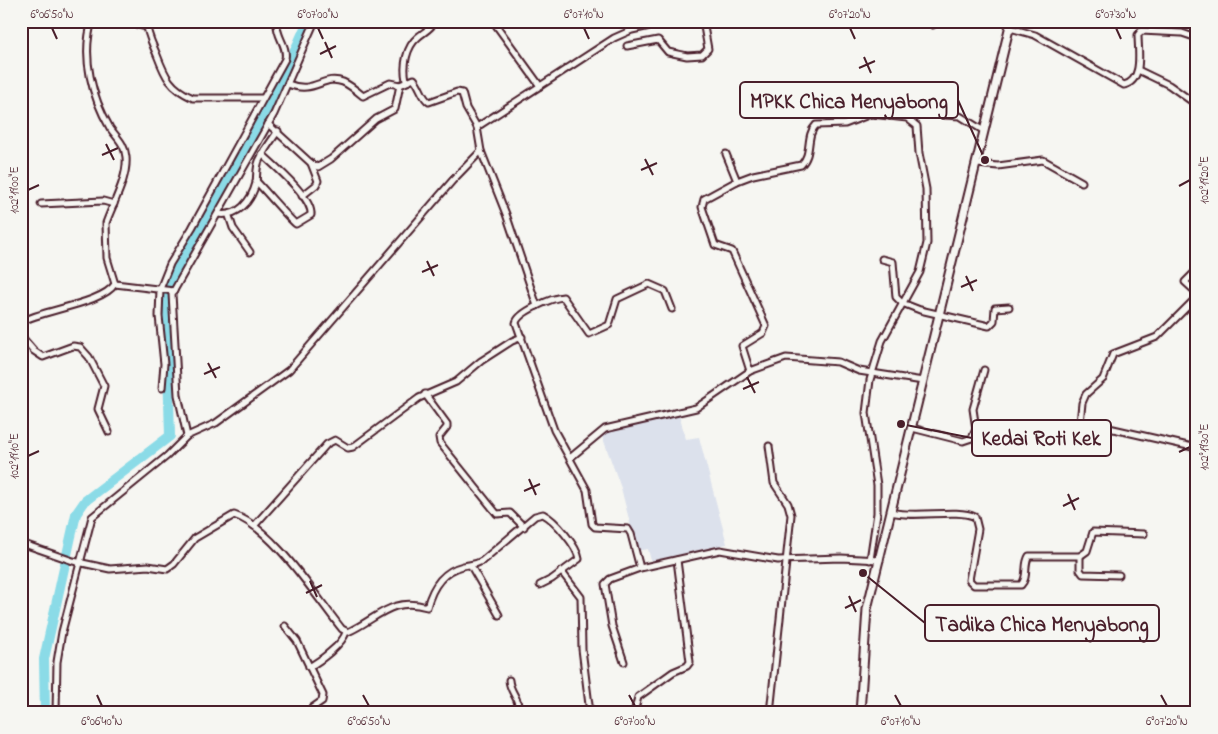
<svg xmlns="http://www.w3.org/2000/svg" width="1218" height="734" viewBox="0 0 1218 734" font-family="'Indie Flower',sans-serif">
<style>
.built{fill:#dce1ec}
.lines{fill:none;stroke-linecap:round;stroke-linejoin:round}
.river{stroke:#8bdbe7;stroke-width:10}
.street-casing{stroke:#4a1f2b;stroke-width:9}
.secondary-casing{stroke:#4a1f2b;stroke-width:11}
.street{stroke:#f6f6f2;stroke-width:5}
.secondary{stroke:#f6f6f2;stroke-width:7}
.ticks{fill:none;stroke:#4a1f2b;stroke-width:2}
.leader{fill:none;stroke:#4a1f2b;stroke-width:2}
.callout-dot{fill:#4a1f2b;stroke:#f6f6f2;stroke-width:2}
.callout{fill:#f6f6f2;stroke:#4a1f2b;stroke-width:2}
.callout-label{font-size:21px;text-anchor:middle;font-weight:bold;fill:#4a1f2b}
.neatline{fill:none;stroke:#4a1f2b;stroke-width:2}
.ticks-label{font-size:12px;text-anchor:middle;fill:#4a1f2b}
</style>
<rect width="100%" height="100%" fill="#f6f6f2"/>
<filter id="ink" filterUnits="userSpaceOnUse"><feTurbulence type="fractalNoise" baseFrequency=".02" numOctaves="2"/><feDisplacementMap in="SourceGraphic" scale="10" xChannelSelector="R" yChannelSelector="G"/><feConvolveMatrix kernelMatrix="1 2 1 2 8 2 1 2 1" color-interpolation-filters="sRGB"/></filter>
<g filter="url(#ink)">
<polygon class="built" points="679,415 686,439 699,437 727,544 651,561 648,549 637,551 621,488 601,433"/>
<g class="lines">
<g class="river">
<polyline points="168,285 277,91 308,21"/>
<polyline points="45,713 44,659 76,514 85,501 170,436 166,297"/>
</g>
<defs>
<g id="street">
<polyline points="122,21 146,27"/>
<path d="M 146,21 C 147,34 152,43 157,55 C 165,76 170,88 193,98 L 262,98"/>
<polyline points="493,21 540,86"/>
<polyline points="931,21 933,25"/>
<path d="M 1010,28 L 1035,35 L 1124,85 C 1144,80 1138,51 1138,35 L 1141,31 L 1182,33 L 1197,38"/>
<polyline points="627,46 658,40 668,52 687,56 702,55 708,49 703,21"/>
<polyline points="1138,70 1169,85 1197,105"/>
<path d="M 406,80 C 403,66 406,47 418,37 C 425,31 431,29 435,21"/>
<path d="M 288,84 C 315,95 323,74 343,82 C 350,85 357,91 363,96 L 390,83 L 400,85"/>
<polyline points="944,115 960,116 984,131"/>
<path d="M 268,124 L 313,165 L 318,167 L 331,159 L 376,119 L 395,109 L 400,85 L 414,79 C 420,85 422,98 429,102 L 457,92 L 462,93 L 466,108 L 477,127"/>
<polyline points="726,154 737,181 704,199 702,207 715,245 732,251 766,326 763,333 742,346 750,371"/>
<polyline points="977,164 998,166 1043,160 1082,182"/>
<path d="M 256,181 C 262,187 292,222 296,224 L 311,215 C 313,198 275,166 262,154"/>
<path d="M 737,181 L 753,175 L 801,165 C 813,154 805,136 816,125 L 845,124 L 871,114 L 907,118 L 917,126 L 919,153 L 926,189 L 927,243 L 920,272 L 882,341 L 870,380 L 866,413 L 877,485 L 877,513 L 870,560"/>
<polyline points="302,196 316,185 318,181 311,163"/>
<polyline points="41,204 103,201 114,204"/>
<path d="M 218,214 C 238,217 251,202 256,183 C 257,176 256,168 259,161 C 264,150 271,141 278,131"/>
<polyline points="229,216 233,228 250,252"/>
<polyline points="882,259 893,262 896,297 902,303 920,310 989,326 994,321 995,308 1009,307"/>
<polyline points="1197,270 1185,282 1197,293"/>
<polyline points="115,284 174,291"/>
<polyline points="537,306 506,214 481,151 477,127 614,38 632,30 672,21"/>
<path d="M 21,322 C 44,309 102,304 115,284 L 107,258 L 106,223 C 113,203 128,178 126,157 C 125,144 117,138 110,128 C 92,97 81,57 92,21"/>
<polyline points="21,336 34,351 43,357 73,346 80,347 89,357 104,386 98,409 109,432"/>
<path d="M 162,388 L 164,364 L 159,316 L 160,289 L 170,264 L 192,228 L 285,59 C 288,45 275,36 277,21"/>
<polyline points="425,394 447,424 447,427 439,437 440,443 497,514 510,513 524,527"/>
<polyline points="1080,423 1082,403 1086,394 1103,379 1113,354 1157,337 1197,297"/>
<polyline points="912,428 963,441 972,438 976,429 973,409 984,370"/>
<path d="M 976,429 C 1004,433 1034,441 1063,435 C 1073,433 1076,424 1087,423 L 1197,448"/>
<polyline points="187,436 216,423 289,370 453,180 481,151"/>
<polyline points="769,446 774,483 788,504 791,515 770,713"/>
<polyline points="570,458 605,429 696,408 750,371 786,358 838,362 859,371 923,381"/>
<path d="M 891,512 C 916,519 956,508 975,517 L 978,529 L 969,580 L 974,585 L 1021,585 C 1029,577 1023,565 1029,556 L 1080,556 L 1087,551 L 1093,532 L 1144,534"/>
<polyline points="254,526 327,444 335,440 348,448 353,447 419,398 456,382 481,361 512,341 522,337"/>
<path d="M 21,543 L 73,561 L 110,569 L 148,566 L 167,569 L 174,564 L 195,538 L 234,515 C 272,527 317,598 342,629 L 348,632 C 377,619 392,596 427,607 C 432,588 443,571 463,566 C 471,564 475,565 482,561 L 535,516 L 543,514 C 555,520 577,546 579,559 L 552,579 L 540,585"/>
<polyline points="1080,556 1080,570 1083,574 1119,575"/>
<polyline points="471,566 499,615"/>
<path d="M 640,568 L 631,534 L 628,529 L 595,527 L 592,524 L 587,490 L 554,430 L 516,323 C 518,312 552,298 563,297 L 589,334 L 609,325 L 617,299 L 649,284 L 665,291 L 672,309"/>
<polyline points="561,571 581,597 582,649 590,713"/>
<polyline points="285,626 297,641 323,695 322,701 312,708 311,713"/>
<polyline points="624,662 612,626 605,584 610,579 640,568 720,550 778,560 841,558 880,560"/>
<path d="M 309,667 C 320,661 343,644 346,632"/>
<path d="M 509,680 C 510,694 520,696 518,713"/>
<polyline points="56,713 57,662 62,632 92,517 167,456 187,436 178,395 172,294 274,114 315,21"/>
<polyline points="634,713 638,697 673,672 687,666 690,662 677,560"/>
</g>
<polyline id="secondary" points="860,713 867,609 1011,21"/>
</defs>
<use href="#street" class="street-casing"/>
<use href="#secondary" class="secondary-casing"/>
<use href="#street" class="street"/>
<use href="#secondary" class="secondary"/>
</g>
</g>
<path class="ticks" d="M 52,28 L 57,39M 318,28 L 323,39M 584,28 L 589,39M 850,28 L 855,39M 1116,28 L 1121,39M 325,42 L 332,58M 320,54 L 336,46M 864,57 L 871,73M 859,68 L 875,61M 106,144 L 114,160M 102,155 L 118,148M 645,159 L 653,175M 641,170 L 657,163M 1179,186 L 1190,180M 28,190 L 39,185M 427,261 L 434,276M 422,272 L 438,265M 966,276 L 973,291M 961,287 L 977,280M 208,363 L 216,378M 204,374 L 220,367M 747,377 L 755,393M 743,389 L 759,382M 1179,452 L 1190,447M 28,456 L 39,451M 529,479 L 536,495M 524,491 L 540,484M 1068,494 L 1075,510M 1063,506 L 1079,498M 310,581 L 317,597M 306,593 L 322,585M 849,596 L 856,612M 845,608 L 861,600M 97,695 L 102,706M 363,695 L 369,706M 629,695 L 635,706M 895,695 L 901,706M 1161,695 L 1167,706"/>
<path class="leader" d="M985 160L958 100M901 424L972 438M863 573L925 623"/>
<g class="callout-dot">
<circle cx="985" cy="160" r="5"/>
<circle cx="901" cy="424" r="5"/>
<circle cx="863" cy="573" r="5"/>
</g>
<g class="callout">
<rect x="740" y="82" width="218" height="36" rx="5"/>
<rect x="972" y="420" width="139" height="36" rx="5"/>
<rect x="925" y="605" width="234" height="36" rx="5"/>
</g>
<g class="callout-label">
<text x="849" y="108">MPKK Chica Menyabong</text>
<text x="1041" y="445">Kedai Roti Kek</text>
<text x="1042" y="631">Tadika Chica Menyabong</text>
</g>
<rect width="1218" height="734" fill="none" stroke="#f6f6f2" stroke-width="55"/>
<rect x="28" y="28" width="1162" height="678" class="neatline"/>
<g class="ticks-label">
<text x="52" y="18">6°06'50"N</text>
<text x="318" y="18">6°07'00"N</text>
<text x="584" y="18">6°07'10"N</text>
<text x="850" y="18">6°07'20"N</text>
<text x="1116" y="18">6°07'30"N</text>
<text transform="translate(1204 180) rotate(-90)" y="4">102°19'20"E</text>
<text transform="translate(14 190) rotate(-90)" y="4">102°19'00"E</text>
<text transform="translate(1204 447) rotate(-90)" y="4">102°19'30"E</text>
<text transform="translate(14 456) rotate(-90)" y="4">102°19'10"E</text>
<text x="102" y="725">6°06'40"N</text>
<text x="369" y="725">6°06'50"N</text>
<text x="635" y="725">6°07'00"N</text>
<text x="901" y="725">6°07'10"N</text>
<text x="1167" y="725">6°07'20"N</text>
</g>
</svg>
